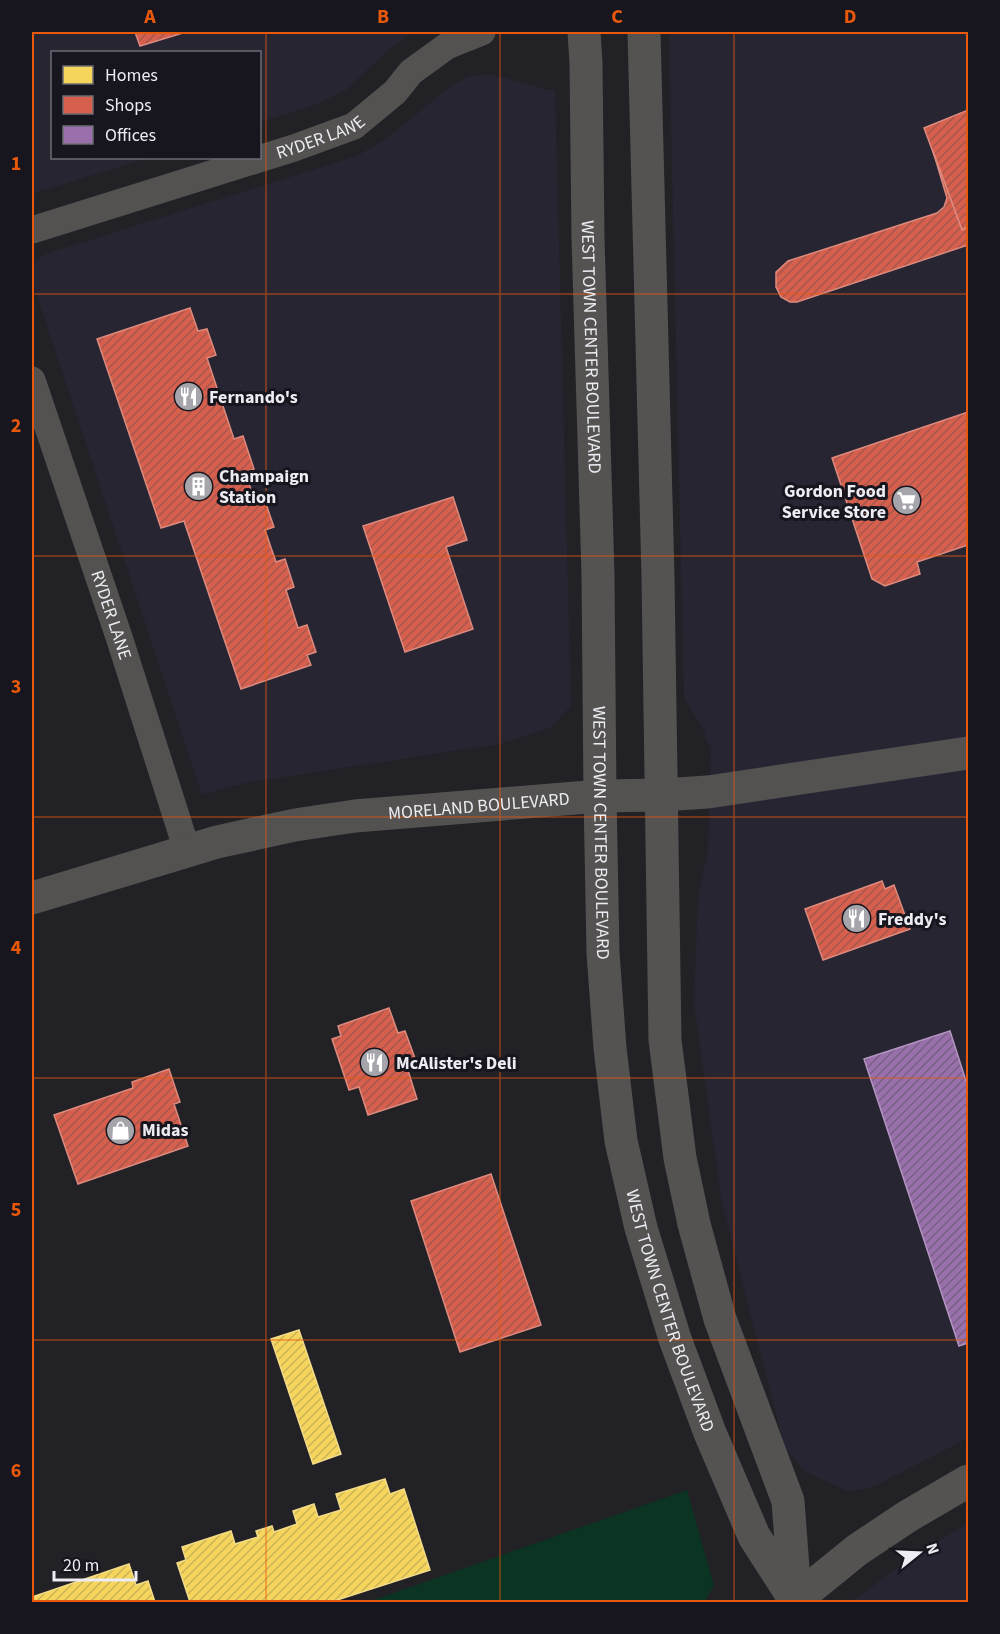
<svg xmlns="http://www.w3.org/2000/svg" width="1000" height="1634" viewBox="0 0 1000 1634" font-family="'Source Sans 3',sans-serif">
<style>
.built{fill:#282533}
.green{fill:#0b3423}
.homes{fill:url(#homes-hatch);stroke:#f3dc89;stroke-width:1.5}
.shops{fill:url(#shops-hatch);stroke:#dd8a7e;stroke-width:1.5}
.offices{fill:url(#offices-hatch);stroke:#b295c0;stroke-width:1.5}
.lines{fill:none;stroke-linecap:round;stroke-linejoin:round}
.minor{stroke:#535251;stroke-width:27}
.tertiary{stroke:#535251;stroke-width:33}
.secondary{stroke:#545352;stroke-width:33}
.grid{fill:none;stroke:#e8590c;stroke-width:1.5;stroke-opacity:0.55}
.labels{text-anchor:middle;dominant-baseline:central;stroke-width:6;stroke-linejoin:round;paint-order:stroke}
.street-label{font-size:18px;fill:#edecf2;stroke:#17151e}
.poi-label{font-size:18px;font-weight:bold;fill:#edecf2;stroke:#17151e;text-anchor:start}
.neatline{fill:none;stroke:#e8590c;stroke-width:2}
.grid-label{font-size:20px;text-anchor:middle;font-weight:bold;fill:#e8590c}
</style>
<defs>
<pattern id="homes-hatch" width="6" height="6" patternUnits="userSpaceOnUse" patternTransform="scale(1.5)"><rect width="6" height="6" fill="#f6d55c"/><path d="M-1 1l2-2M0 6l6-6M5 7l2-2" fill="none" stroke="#cab257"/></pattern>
<pattern id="shops-hatch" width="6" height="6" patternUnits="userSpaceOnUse" patternTransform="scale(1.5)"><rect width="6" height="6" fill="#d6604d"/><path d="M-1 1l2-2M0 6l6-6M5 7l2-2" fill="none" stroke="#a4574c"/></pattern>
<pattern id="offices-hatch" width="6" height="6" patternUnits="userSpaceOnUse" patternTransform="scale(1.5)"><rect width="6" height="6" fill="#9970ab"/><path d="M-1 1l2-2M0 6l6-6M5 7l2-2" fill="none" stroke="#786084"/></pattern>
</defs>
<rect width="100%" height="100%" fill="#222126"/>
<g class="built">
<polygon points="32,32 412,32 385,53 346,90 318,104 260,122 260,52 52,52 52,158 147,158 32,194"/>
<polygon points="669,32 968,32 968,1438 873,1487 847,1491 804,1471 785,1448 722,1203 694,1003 698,895 708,850 711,747 705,739 705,731 684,698"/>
<polygon points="490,74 547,90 555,90 571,706 550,728 499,744 245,783 202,795 32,280 32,266 36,260 46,254 357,156 387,138 451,86 470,76"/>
<polygon points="968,1523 968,1602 851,1602 912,1557"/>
</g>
<polygon class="green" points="687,1490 714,1586 704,1602 368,1602"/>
<g class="homes">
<polygon points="299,1330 341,1454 313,1464 271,1339"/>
<polygon points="385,1479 390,1494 404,1489 430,1570 331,1602 190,1602 177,1563 186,1560 182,1547 231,1531 235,1544 258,1537 256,1531 272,1526 274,1532 297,1524 293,1511 314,1504 318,1517 341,1510 336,1494"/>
<polygon points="129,1564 136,1585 148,1581 155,1602 32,1602 32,1597"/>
</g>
<g class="shops">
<polygon points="135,32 186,32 140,46"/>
<polygon points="968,110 968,227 962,230 924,128"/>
<polygon points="933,151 962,230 968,227 968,245 797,302 790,302 781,297 776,287 776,272 788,261 937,213 944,207 947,198"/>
<polygon points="190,308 198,331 207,329 216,355 207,358 234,439 243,436 254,469 245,472 256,504 265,501 274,527 265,530 276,562 285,559 294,587 286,590 298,628 307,625 316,652 307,655 311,665 241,689 184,521 161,528 97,339"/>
<polygon points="968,412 968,545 917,562 920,574 885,586 872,579 832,458"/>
<polygon points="453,497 467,540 446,547 473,629 405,652 363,526"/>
<polygon points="882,881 885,889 894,885 910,929 823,960 805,909"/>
<polygon points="389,1008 398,1033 405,1031 416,1061 406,1064 417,1099 368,1115 359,1087 349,1090 332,1039 341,1036 338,1026"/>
<polygon points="169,1069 180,1102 174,1104 188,1146 78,1184 54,1115 133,1088 132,1082"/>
<polygon points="491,1174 541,1325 460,1352 411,1201"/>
</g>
<polygon class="offices" points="950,1031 968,1087 968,1343 959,1346 864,1059"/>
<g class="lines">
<g class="minor">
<path id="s1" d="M 32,230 L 294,148 L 354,126 L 395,92 L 411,72 L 447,46 L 482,32"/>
<path id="s2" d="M 32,380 L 119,637 L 187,850"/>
</g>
<path class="tertiary" id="s3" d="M 32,898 L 217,842 L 295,825 L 355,816 L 600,796 L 662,795 L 708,792 L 968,753"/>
<g class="secondary">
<path id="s4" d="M 584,32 L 586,63 L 588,238 L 598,575 L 600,796 L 603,953 L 610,1048 L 621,1141 L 641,1228 L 675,1339 L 710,1433 L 754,1536 L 795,1600"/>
<polyline points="644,32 658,577 665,1040 680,1158 694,1224 720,1319 788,1501 795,1595"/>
<polyline points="793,1602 857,1550 908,1516 968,1481"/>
</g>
</g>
<path class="grid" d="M 266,32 L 266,1602M 500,32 L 500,1602M 734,32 L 734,1602M 32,294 L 968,294M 32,556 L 968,556M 32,817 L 968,817M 32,1078 L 968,1078M 32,1340 L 968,1340"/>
<defs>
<symbol id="restaurant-disc" viewBox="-11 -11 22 22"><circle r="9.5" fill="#a6a5ab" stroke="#17151e"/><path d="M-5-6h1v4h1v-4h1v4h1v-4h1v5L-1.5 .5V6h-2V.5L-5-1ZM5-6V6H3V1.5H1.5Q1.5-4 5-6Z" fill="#fff"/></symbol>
<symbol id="building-disc" viewBox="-11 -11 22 22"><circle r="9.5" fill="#a6a5ab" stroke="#17151e"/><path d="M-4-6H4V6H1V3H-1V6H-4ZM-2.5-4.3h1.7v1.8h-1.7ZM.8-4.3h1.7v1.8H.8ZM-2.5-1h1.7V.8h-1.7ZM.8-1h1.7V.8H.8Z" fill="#fff"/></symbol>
<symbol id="supermarket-disc" viewBox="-11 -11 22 22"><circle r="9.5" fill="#a6a5ab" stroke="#17151e"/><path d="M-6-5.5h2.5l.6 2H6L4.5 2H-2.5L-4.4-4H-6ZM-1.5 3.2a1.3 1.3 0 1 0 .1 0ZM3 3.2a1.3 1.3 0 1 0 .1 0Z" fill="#fff"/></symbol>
<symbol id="shop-disc" viewBox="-11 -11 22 22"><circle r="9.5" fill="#a6a5ab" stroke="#17151e"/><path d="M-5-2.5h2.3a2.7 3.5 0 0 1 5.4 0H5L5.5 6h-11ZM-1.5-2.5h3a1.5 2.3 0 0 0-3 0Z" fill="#fff"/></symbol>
</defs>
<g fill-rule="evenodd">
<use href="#restaurant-disc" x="172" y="380" width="33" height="33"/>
<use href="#building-disc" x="182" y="470" width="33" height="33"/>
<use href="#supermarket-disc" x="890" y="484" width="33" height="33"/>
<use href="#restaurant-disc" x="840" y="902" width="33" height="33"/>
<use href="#restaurant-disc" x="358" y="1046" width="33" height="33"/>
<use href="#shop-disc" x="104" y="1114" width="33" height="33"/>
</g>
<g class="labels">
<g class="street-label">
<text stroke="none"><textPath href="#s1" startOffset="303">RYDER LANE</textPath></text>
<text stroke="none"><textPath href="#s4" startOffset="315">WEST TOWN CENTER BOULEVARD</textPath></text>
<text stroke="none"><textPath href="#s2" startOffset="248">RYDER LANE</textPath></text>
<text stroke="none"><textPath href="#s3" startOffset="458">MORELAND BOULEVARD</textPath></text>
<text stroke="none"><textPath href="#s4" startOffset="801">WEST TOWN CENTER BOULEVARD</textPath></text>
<text stroke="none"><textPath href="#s4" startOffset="1287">WEST TOWN CENTER BOULEVARD</textPath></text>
</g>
<g class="poi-label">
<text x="209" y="397">Fernando's</text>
<text x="219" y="476">Champaign<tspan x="219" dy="21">Station</tspan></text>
<text x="886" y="491" text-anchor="end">Gordon Food<tspan x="886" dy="21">Service Store</tspan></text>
<text x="878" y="919">Freddy's</text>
<text x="396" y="1063">McAlister's Deli</text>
<text x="142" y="1130">Midas</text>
</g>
</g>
<rect width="1000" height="1634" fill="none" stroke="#17151e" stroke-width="66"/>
<rect x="51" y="51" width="210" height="108" fill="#17151e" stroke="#6d6b73" stroke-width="1.5"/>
<rect x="63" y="66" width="30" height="18" fill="#f6d55c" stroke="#6d6b73" stroke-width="1.5"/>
<text x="105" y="81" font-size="18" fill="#edecf2">Homes</text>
<rect x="63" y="96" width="30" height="18" fill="#d6604d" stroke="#6d6b73" stroke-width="1.5"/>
<text x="105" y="111" font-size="18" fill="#edecf2">Shops</text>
<rect x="63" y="126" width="30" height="18" fill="#9970ab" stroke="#6d6b73" stroke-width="1.5"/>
<text x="105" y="141" font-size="18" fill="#edecf2">Offices</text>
<g transform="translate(919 1553) rotate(72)" stroke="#17151e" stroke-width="4.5" paint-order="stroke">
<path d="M0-4.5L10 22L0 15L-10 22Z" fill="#edecf2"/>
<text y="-9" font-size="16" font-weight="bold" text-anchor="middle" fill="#edecf2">N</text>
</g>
<path d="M54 1571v9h82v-9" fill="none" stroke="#edecf2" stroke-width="3"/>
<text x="63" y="1571" font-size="18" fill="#edecf2" stroke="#17151e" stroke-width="4.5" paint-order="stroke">20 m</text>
<rect x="33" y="33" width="934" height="1568" class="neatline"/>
<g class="grid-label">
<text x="150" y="23">A</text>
<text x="383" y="23">B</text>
<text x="617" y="23">C</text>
<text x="850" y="23">D</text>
<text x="16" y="170">1</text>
<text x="16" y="432">2</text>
<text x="16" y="693">3</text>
<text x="16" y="954">4</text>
<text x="16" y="1216">5</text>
<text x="16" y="1477">6</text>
</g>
</svg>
